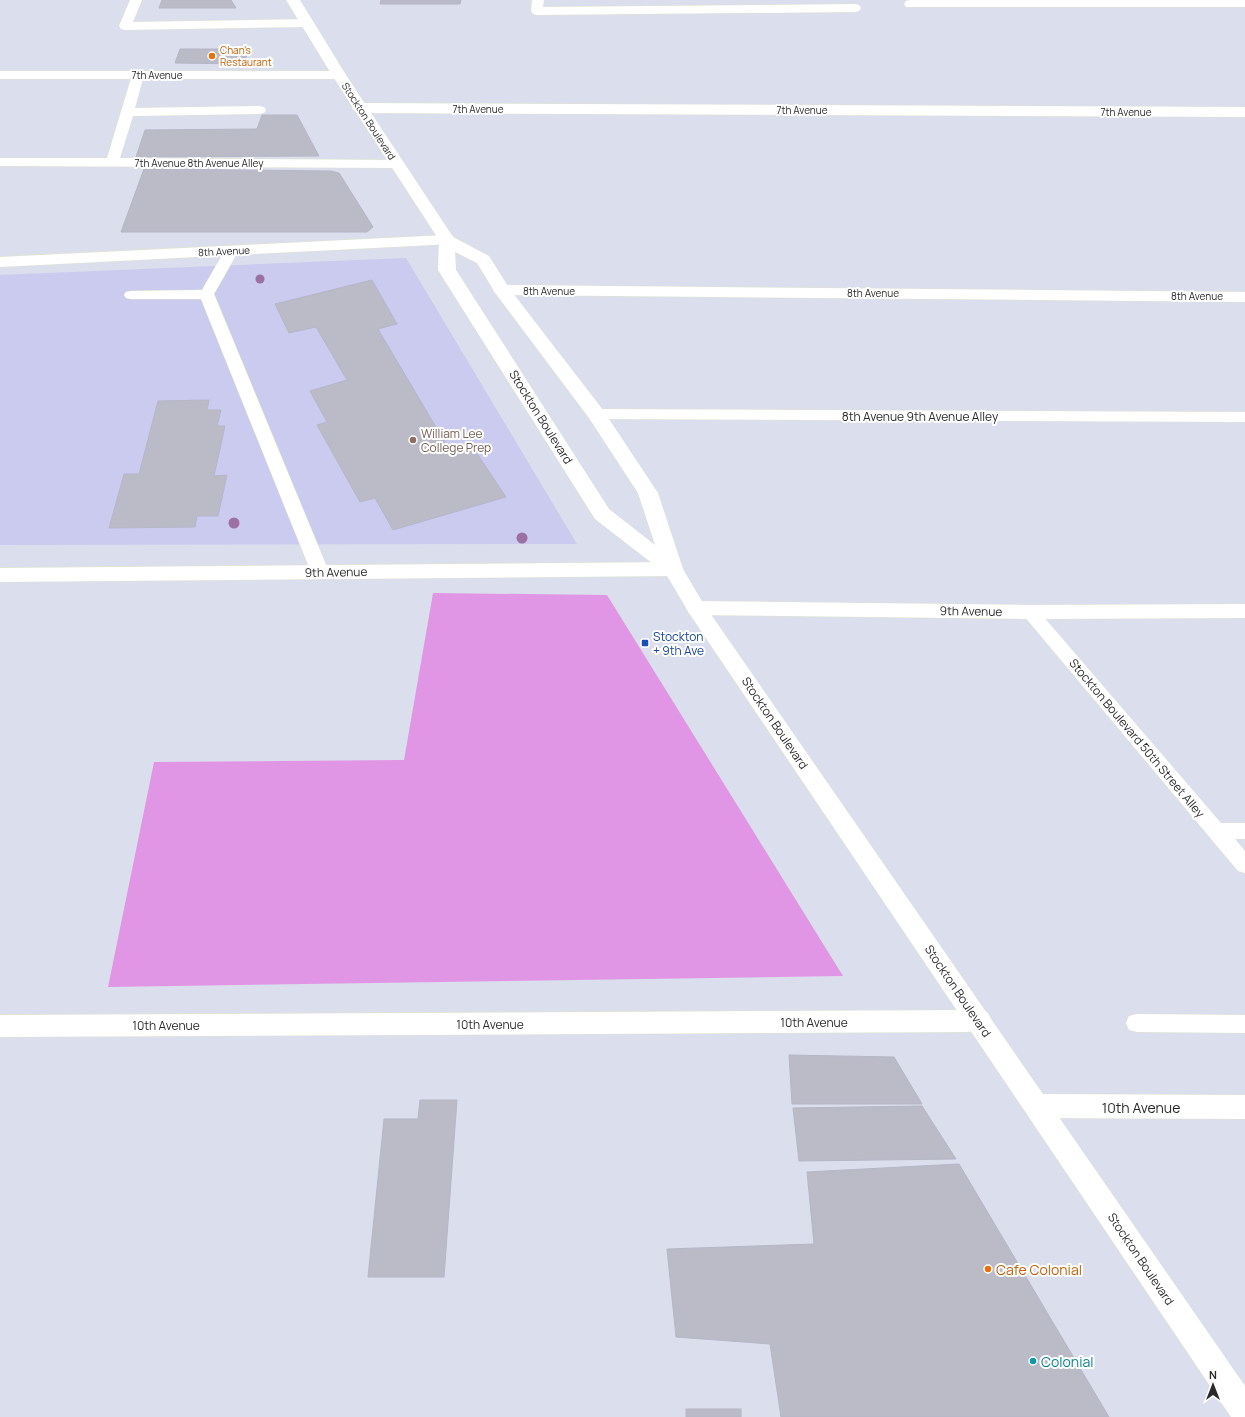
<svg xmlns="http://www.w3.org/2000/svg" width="1245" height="1417" viewBox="0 0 1245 1417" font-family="Manrope,sans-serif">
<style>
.education{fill:#cacbef}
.green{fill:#e196e5}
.building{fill:#babbc7;stroke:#b5b6c8}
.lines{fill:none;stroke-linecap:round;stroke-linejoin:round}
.lane-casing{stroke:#e1e3d0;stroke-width:1}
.street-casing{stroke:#e1e3d0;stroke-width:1}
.secondary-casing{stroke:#e1e3d0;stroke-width:1}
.lane{fill:#fff;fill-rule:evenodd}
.street{fill:#fff;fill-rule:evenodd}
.secondary{fill:#fff;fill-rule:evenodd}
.tree{fill:#9c71a1}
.food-dot{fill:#e8710a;stroke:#fff;stroke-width:1.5}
.education-dot{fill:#8d6e63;stroke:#fff;stroke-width:1.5}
.transit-dot{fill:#1a4fb4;stroke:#fff;stroke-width:1.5}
.culture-dot{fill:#0f9aa8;stroke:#fff;stroke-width:1.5}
.labels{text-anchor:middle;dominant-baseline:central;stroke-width:4;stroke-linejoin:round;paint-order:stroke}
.far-food-label{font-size:10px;fill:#c56008;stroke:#fff;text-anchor:start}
.far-street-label{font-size:10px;fill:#2a2a2a;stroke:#fff}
.street-label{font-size:12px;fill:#2a2a2a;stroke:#fff}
.education-label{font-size:12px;fill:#785e54;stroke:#fff;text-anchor:start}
.transit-label{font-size:12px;fill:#164399;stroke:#fff;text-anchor:start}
.near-street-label{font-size:14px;fill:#2a2a2a;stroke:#fff}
.near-food-label{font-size:14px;fill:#c56008;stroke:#fff;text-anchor:start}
.near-culture-label{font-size:14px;fill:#0d838f;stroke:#fff;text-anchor:start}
</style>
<rect width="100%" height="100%" fill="#dbdeec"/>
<polygon class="education" points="406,258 577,544 0,545 0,275"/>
<polygon class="green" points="433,593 607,595 843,976 108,987 154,762 404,760"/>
<g class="building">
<polygon points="162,0 231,0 236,8 159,8"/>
<polygon points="381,0 461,0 460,4 380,4"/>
<polygon points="180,49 249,49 244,64 175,63"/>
<polygon points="262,115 297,115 319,156 136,157 145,130 257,129"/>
<polygon points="144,169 331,171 339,173 373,227 367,232 121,232"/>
<polygon points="372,280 397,324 378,329 450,451 472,446 506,497 393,530 375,498 360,502 317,425 327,422 310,391 347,380 316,327 289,333 275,304"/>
<polygon points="209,400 207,410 221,410 217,426 225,426 214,476 227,475 218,516 197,516 195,527 109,528 124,474 139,474 158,401"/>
<polygon points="789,1055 894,1057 922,1104 792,1104"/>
<polygon points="420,1100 457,1100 444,1277 368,1277 384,1119 418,1119"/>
<polygon points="922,1106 956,1159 799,1161 793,1108"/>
<polygon points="959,1164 1109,1417 781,1417 770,1344 676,1337 667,1249 814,1244 807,1172"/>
<rect x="686" y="1409" width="55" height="8"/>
</g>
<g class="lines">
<defs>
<g id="lane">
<polygon points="130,0 142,0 133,22 307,19 311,20 313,23 311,26 307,27 125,30 121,29 119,26"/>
<polygon points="532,0 544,0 543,7 855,4 859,5 861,8 859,11 855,12 537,15 533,14 531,11"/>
<polygon points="910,0 1245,0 1245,7 906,7 904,4 906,1"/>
<polygon points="138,71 143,72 144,75 135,108 259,106 264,107 266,110 264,113 259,114 133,116 120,158 397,160 402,161 404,164 402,167 397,168 0,166 0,158 107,158 132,75 133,72"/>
<polygon points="232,246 237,247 239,250 214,294 329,572 326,576 320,578 314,576 311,572 201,299 131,299 126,298 124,295 126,292 131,291 202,290 225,250 227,247"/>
<polygon points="596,409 1245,412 1245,422 596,419 590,418 588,414 590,410"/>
<polygon points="1030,606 1036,608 1221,823 1245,823 1245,839 1235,839 1245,851 1245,873 1238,871 1024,616 1021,612 1024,608"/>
<polygon points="1137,1014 1245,1015 1245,1033 1137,1032 1129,1030 1126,1023 1129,1016"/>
</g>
<g id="street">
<polygon points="0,71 339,71 344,72 346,75 344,78 339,79 0,79"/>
<polygon points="360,103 1245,107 1245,117 360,113 355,111 352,108 355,105"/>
<polygon points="447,235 453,236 455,240 453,244 0,267 0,257"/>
<polygon points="502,285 1245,292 1245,302 502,295 496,294 493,290 496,286"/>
<polygon points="673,562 680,564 683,569 680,574 673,576 0,582 0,568"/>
<polygon points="696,601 1030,605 1245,604 1245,618 1030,619 696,615 689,613 686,608 689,603"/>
<polygon points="979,1010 988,1013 992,1021 988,1029 979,1032 0,1037 0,1015"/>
<polygon points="1037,1094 1245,1095 1245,1119 1037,1118 1028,1114 1024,1106 1028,1098"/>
</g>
<path id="secondary" d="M 286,0 L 300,0 L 346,75 L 453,237 L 489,256 L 509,288 L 603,410 L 658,493 L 683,569 L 703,603 L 1245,1386 L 1245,1417 L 1231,1417 L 689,613 L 666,574 L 595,519 L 438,270 L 439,240 L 332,75 ZM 455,252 L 477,263 L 496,294 L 589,418 L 638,493 L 655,545 L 609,509 L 456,270 Z"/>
</defs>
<use href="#lane" class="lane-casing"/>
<use href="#street" class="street-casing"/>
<use href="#secondary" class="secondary-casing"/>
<use href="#lane" class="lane"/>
<use href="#street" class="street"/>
<use href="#secondary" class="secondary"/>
</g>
<g class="tree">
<circle cx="260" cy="279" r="4.5"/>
<circle cx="234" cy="523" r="5.5"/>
<circle cx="522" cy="538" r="5.5"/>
</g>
<g class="food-dot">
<circle cx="212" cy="56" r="4"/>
<circle cx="988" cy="1269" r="4"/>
</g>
<circle class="education-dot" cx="413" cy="440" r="4"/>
<rect class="transit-dot" x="641" y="639" width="8" height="8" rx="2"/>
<circle class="culture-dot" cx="1033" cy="1361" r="4"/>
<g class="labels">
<g class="far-food-label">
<text x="220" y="50">Chan's<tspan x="220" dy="12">Restaurant</tspan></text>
</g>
<g class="far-street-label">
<text x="157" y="75">7th Avenue</text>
<text x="478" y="109">7th Avenue</text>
<text x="802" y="110">7th Avenue</text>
<text x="1126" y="112">7th Avenue</text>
<text transform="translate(369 121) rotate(57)">Stockton Boulevard</text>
<text x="199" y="163">7th Avenue 8th Avenue Alley</text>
<text transform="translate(224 251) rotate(-3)">8th Avenue</text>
<text x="549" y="291">8th Avenue</text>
<text x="873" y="293">8th Avenue</text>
<text x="1197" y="296">8th Avenue</text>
</g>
<g class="street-label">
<text x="920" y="416">8th Avenue 9th Avenue Alley</text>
<text transform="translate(541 417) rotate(58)">Stockton Boulevard</text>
<text transform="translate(336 572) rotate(-1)">9th Avenue</text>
<text transform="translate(971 611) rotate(1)">9th Avenue</text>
<text transform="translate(775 723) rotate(56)">Stockton Boulevard</text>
<text transform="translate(1137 738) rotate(50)">Stockton Boulevard 50th Street Alley</text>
<text transform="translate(958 991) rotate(56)">Stockton Boulevard</text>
<text x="814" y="1022">10th Avenue</text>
<text x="490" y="1024">10th Avenue</text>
<text x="166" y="1025">10th Avenue</text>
<text transform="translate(1141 1259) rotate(56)">Stockton Boulevard</text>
</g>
<g class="education-label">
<text x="421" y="433">William Lee<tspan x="421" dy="14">College Prep</tspan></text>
</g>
<g class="transit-label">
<text x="653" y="636">Stockton<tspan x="653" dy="14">+ 9th Ave</tspan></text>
</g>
<g class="near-street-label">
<text x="1141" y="1107">10th Avenue</text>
</g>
<g class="near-food-label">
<text x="996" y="1269">Cafe Colonial</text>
</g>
<g class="near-culture-label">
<text x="1041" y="1361">Colonial</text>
</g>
</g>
<g transform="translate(1213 1385)" stroke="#ffffff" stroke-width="3" paint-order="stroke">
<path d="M0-3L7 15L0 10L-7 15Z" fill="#2a2a2a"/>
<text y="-6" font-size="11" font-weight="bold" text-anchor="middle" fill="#2a2a2a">N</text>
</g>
</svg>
